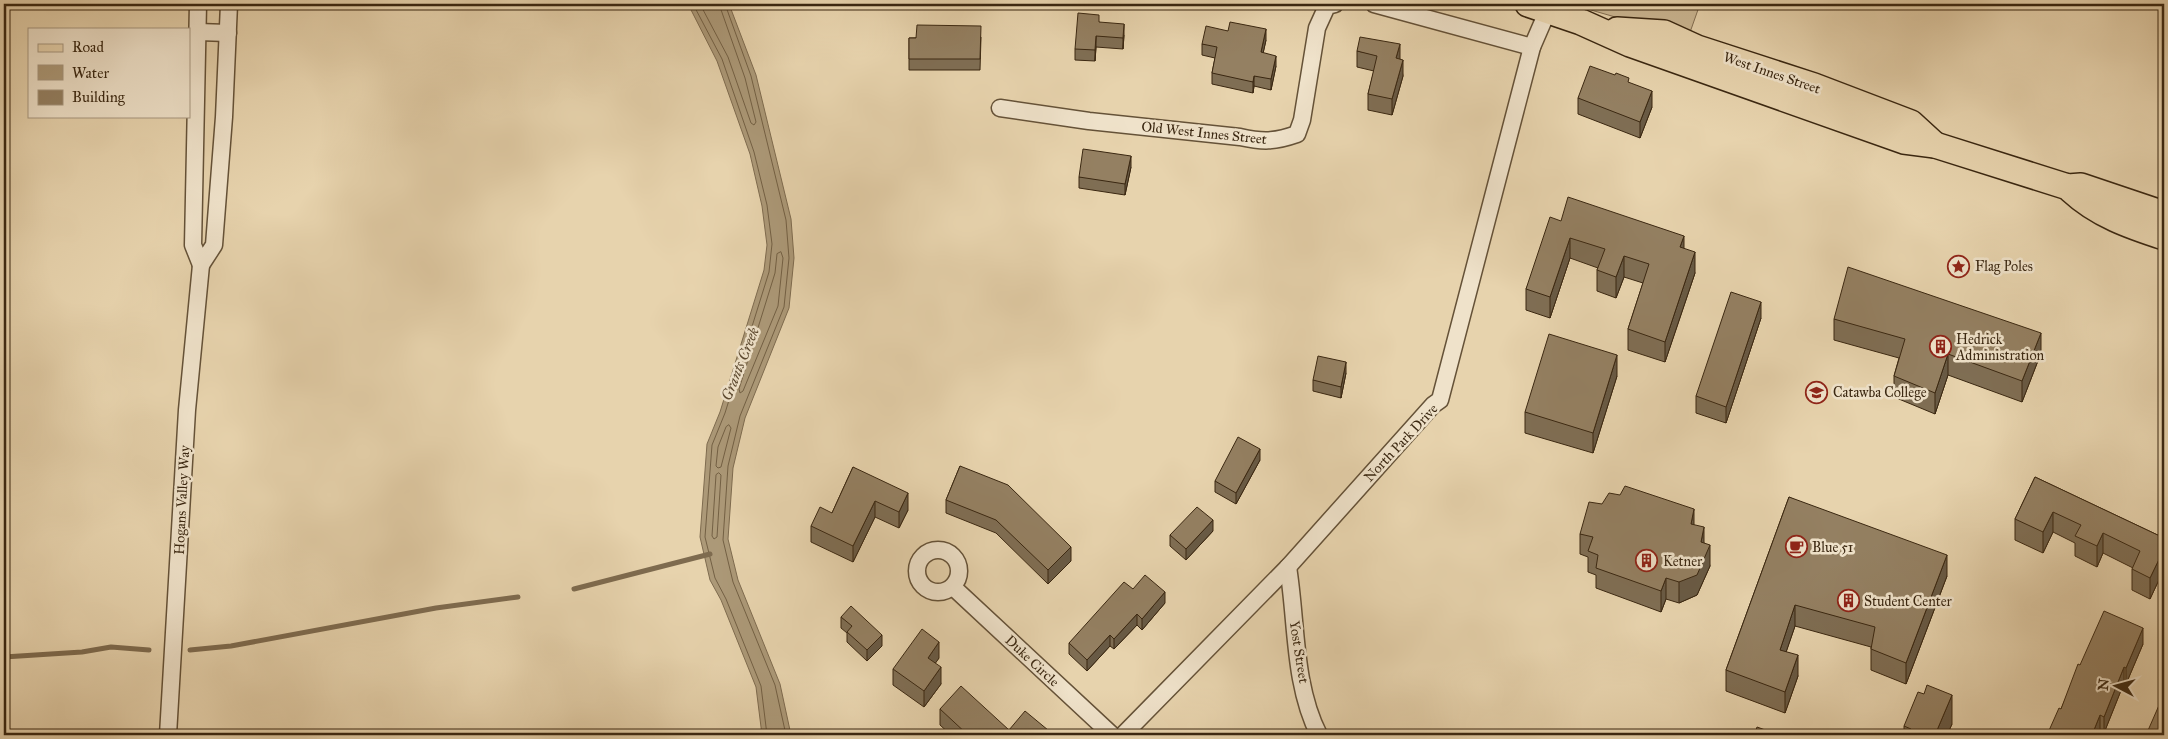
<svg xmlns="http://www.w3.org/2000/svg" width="2168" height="739" viewBox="0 0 2168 739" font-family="'IM FELL Great Primer',serif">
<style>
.green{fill:#cab692;stroke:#826e52}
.water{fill:#ac9978;stroke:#7e6b4f}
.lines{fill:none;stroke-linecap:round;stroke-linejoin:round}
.shore{stroke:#736044;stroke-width:1}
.stream{stroke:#7e6b4f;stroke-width:5}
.street-casing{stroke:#655238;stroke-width:19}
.primary-casing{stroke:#3a2711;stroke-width:28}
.street{stroke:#efe2ca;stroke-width:16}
.primary{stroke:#e7d3ad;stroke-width:25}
.wall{fill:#7f6e54;stroke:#3a2711}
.shaded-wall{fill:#685a45;stroke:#3a2711}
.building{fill:#948062;stroke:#3a2711}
.labels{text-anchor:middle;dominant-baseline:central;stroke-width:5;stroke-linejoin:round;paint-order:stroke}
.street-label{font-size:14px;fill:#3a2711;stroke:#efe2ca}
.poi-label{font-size:14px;fill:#3a2711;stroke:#efe2ca;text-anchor:start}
.water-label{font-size:15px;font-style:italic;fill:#5c4930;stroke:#efe2ca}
</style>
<rect width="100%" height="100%" fill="#e7d3ad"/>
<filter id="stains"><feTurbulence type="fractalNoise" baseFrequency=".004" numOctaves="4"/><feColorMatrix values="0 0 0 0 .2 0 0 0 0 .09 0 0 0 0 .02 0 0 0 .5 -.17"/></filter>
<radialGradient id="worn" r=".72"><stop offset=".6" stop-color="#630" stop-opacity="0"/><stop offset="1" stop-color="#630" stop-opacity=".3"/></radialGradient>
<polygon class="green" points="1580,4 1700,4 1688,38 1584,8"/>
<polygon class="water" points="688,4 729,4 756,75 791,219 794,258 789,308 745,418 733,468 728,539 738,580 780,684 791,735 762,735 756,687 721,600 710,580 700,537 707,444 720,412 764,270 767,245 762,206 750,154 717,61"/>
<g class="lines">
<g class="shore">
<polyline points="693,4 722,59 754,152 767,205 772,244 769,272 725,413 712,445 705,537 715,578 726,599 761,686 767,735"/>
<polyline points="700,4 728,57 751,123 754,125 756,122 745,78 719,4"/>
<polyline points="725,4 751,76 786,220 789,258 784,307 740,416 728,466 723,540 733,582 775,685 786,735"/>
<polygon points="781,252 783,258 778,306 743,391 740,393 739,389 775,273 777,254"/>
<polygon points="729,425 731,428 721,467 718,468 716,466 718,447 726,427"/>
<polygon points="719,473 721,475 717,537 714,539 712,536 716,475"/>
</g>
<g class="stream">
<polyline points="574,589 710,554"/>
<polyline points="190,650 231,646 436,608 518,597"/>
<polyline points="4,657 82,652 111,647 149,650"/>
</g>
<defs>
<g id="street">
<polyline points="198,4 193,245 201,265 214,245 224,117 229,4"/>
<polyline points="1374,4 1532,47"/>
<polyline points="198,32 228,33"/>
<path d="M 1000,108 L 1089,121 L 1240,137 C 1263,142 1274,142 1297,134 L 1302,120 L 1317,28 L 1327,6 L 1335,4"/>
<circle cx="938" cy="571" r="21"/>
<path d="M 1288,567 C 1297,622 1293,684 1319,735"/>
<polyline points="953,587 1112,735"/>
<polyline points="168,735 187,410 201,265"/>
<polyline points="1123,735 1288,567 1433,405 1440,400 1532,47 1548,10"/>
</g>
<g id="primary">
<polyline points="1528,4 1581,22 1630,44 1904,141 1935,145 2068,187 2081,186 2164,214"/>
<polyline points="1617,30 1664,33 1697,48 1814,86 1911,123 1935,145"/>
<path d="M 2071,190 C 2098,215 2130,226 2164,237"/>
</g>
</defs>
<use href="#street" class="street-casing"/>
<use href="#primary" class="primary-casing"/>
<use href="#street" class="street"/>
<use href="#primary" class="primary"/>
</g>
<g class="wall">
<polygon points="1099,22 1124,35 1123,49 1096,47 1095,61 1075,60 1075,49"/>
<polygon points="981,37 980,70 909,70 909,38"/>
<polygon points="1266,40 1263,53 1276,66 1271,90 1254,86 1253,93 1212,84 1212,73 1215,58 1202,55 1202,44"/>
<polygon points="1357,51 1400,59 1403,76 1392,115 1368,110 1368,94 1374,71 1357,67"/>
<polygon points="1629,83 1652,107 1640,138 1578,114 1578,98"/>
<polygon points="1131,167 1125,195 1079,188 1079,177"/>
<polygon points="1561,221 1684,248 1695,273 1665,362 1628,350 1628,329 1643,283 1624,277 1616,298 1597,291 1597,270 1598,268 1570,258 1550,318 1526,310 1526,289"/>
<polygon points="1761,318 1726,423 1696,413 1696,396"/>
<polygon points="1834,319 2041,353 2022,402 1948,375 1935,414 1894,397 1894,376 1899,358 1834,340"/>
<polygon points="1346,373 1341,398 1313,391 1313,380"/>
<polygon points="1617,376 1593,453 1525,433 1525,412"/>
<polygon points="1260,460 1236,504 1215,492 1215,481"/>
<polygon points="960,466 1071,561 1048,584 996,533 946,513 946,500"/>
<polygon points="853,467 908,510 899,528 875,517 853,562 811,542 811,526 832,513"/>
<polygon points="2035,477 2164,538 2164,569 2150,599 2132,590 2132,569 2133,568 2103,553 2097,567 2075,556 2075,543 2053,532 2043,553 2015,540 2015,519"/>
<polygon points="1789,497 1947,576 1906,684 1871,670 1871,647 1795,626 1786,652 1798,676 1785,713 1726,691 1726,670"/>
<polygon points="1694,525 1704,543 1710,566 1697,595 1679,603 1666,599 1661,612 1596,588 1596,575 1588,572 1588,557 1580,554 1580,534"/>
<polygon points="1213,531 1186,560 1170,546 1170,535"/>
<polygon points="1133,589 1165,603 1142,630 1137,625 1114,649 1110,646 1087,671 1069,654 1069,643"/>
<polygon points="841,617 882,646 867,661 847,642 847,633 841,628"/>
<polygon points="2143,644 2126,684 2124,683 2104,733 2061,709 2080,665"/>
<polygon points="939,658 935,663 941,684 924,707 893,685 893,669"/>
<polygon points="940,709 1009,730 1054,735 951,735 940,725"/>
<polygon points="1952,724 1947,735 1904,735 1904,726"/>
</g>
<g class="shaded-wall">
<polygon points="1124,24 1124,35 1123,49 1123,38"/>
<polygon points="1266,29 1266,40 1261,63 1261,52"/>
<polygon points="1096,36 1096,47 1095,61 1095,50"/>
<polygon points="1400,44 1400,60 1396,58"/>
<polygon points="1276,56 1276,66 1271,90 1271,79"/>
<polygon points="1403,60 1403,76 1392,115 1392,99"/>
<polygon points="1254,76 1254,86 1253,93 1253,82"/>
<polygon points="1652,91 1652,107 1640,138 1640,122"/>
<polygon points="1131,156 1131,167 1125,195 1125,184"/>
<polygon points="1684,236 1684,256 1680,247"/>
<polygon points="1570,238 1570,258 1550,318 1550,297"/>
<polygon points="1695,252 1695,273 1665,362 1665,342"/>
<polygon points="1624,256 1624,277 1616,298 1616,277"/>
<polygon points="1761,302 1761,318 1726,423 1726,407"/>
<polygon points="2041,333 2041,353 2022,402 2022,381"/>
<polygon points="1948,354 1948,375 1935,414 1935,393"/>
<polygon points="1617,355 1617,376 1593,453 1593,433"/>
<polygon points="1346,362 1346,373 1341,398 1341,387"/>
<polygon points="1260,449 1260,460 1236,504 1236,493"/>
<polygon points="908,493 908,510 899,528 899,512"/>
<polygon points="875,501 875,517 853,562 853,546"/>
<polygon points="1694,509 1694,529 1691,524"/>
<polygon points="2053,512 2053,532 2043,553 2043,532"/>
<polygon points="1213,520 1213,531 1186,560 1186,549"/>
<polygon points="1704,527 1704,548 1701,542"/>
<polygon points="2103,533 2103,553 2097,567 2097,546"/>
<polygon points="1710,545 1710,566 1697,595 1679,603 1679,582"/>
<polygon points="1071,547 1071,561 1048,584 1048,570"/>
<polygon points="2164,549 2164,569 2150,599 2150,578"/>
<polygon points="1947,555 1947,576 1906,684 1906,663"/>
<polygon points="1666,578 1666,599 1661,612 1661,591"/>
<polygon points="1165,592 1165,603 1142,630 1142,619"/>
<polygon points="1795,605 1795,626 1780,670 1780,650"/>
<polygon points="1137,614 1137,625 1114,649 1114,639"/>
<polygon points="2143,628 2143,644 2126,684 2126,668"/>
<polygon points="882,635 882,646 867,661 867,650"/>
<polygon points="1110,635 1110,646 1087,671 1087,660"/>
<polygon points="939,642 939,658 928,674 928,658"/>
<polygon points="1798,655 1798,676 1785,713 1785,692"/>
<polygon points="941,667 941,684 924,707 924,691"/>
<polygon points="2124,667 2124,683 2104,733 2104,717"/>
<polygon points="1952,695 1952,724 1947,735 1935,735"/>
<polygon points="2100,715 2100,731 2099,735 2092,735"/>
</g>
<g class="building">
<polygon points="1078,13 1099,15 1099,22 1124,24 1123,38 1096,36 1095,50 1075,49"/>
<polygon points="1230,22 1266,29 1261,52 1276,56 1271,79 1254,76 1253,82 1212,73 1217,47 1202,44 1206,26 1228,31"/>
<polygon points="917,25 981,26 980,59 909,59 909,38 916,38"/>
<polygon points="1360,37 1400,44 1396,58 1403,60 1392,99 1368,94 1377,56 1357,51"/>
<polygon points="1590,66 1615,75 1616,73 1629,78 1628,82 1652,91 1640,122 1578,98"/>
<polygon points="1083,149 1131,156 1125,184 1079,177"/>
<polygon points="1568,197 1684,236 1680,247 1695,252 1665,342 1628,329 1649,264 1624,256 1616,277 1597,270 1605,249 1570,238 1550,297 1526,289 1550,217 1561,221"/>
<polygon points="1848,267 2041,333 2022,381 1948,354 1935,393 1894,376 1905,339 1834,319"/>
<polygon points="1731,292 1761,302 1726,407 1696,396"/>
<polygon points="1549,334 1617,355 1593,433 1525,412"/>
<polygon points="1318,356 1346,362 1341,387 1313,380"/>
<polygon points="1238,437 1260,449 1236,493 1215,481"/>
<polygon points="960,466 1008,485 1071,547 1048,570 996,520 946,500"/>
<polygon points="853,467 908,493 899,512 875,501 853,546 811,526 820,507 832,513"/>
<polygon points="2035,477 2164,538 2164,549 2150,578 2132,569 2140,551 2103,533 2097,546 2075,536 2081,525 2053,512 2043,532 2015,519"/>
<polygon points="1625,486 1694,509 1691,524 1704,527 1701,542 1710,545 1697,575 1679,582 1666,578 1661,591 1596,568 1598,555 1588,551 1593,537 1580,534 1589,502 1602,504 1609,493 1620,495"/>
<polygon points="1789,497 1947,555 1906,663 1871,649 1875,627 1795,605 1780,650 1798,655 1785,692 1726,670"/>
<polygon points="1197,507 1213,520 1186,549 1170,535"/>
<polygon points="1145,575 1165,592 1142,619 1137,614 1114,639 1110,635 1087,660 1069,643 1124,582 1133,589"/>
<polygon points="851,606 882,635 867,650 847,632 852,626 841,617"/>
<polygon points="2104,611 2143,628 2126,668 2124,667 2104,717 2100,715 2092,735 2047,735 2059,708 2061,709 2078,664 2080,665"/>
<polygon points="922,629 939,642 928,658 941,667 924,691 893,669"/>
<polygon points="1927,685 1952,695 1935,735 1908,735 1911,729 1904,726 1918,692 1924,694"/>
<polygon points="961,686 1009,730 1025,711 1054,735 993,735 991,734 990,735 968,735 940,709"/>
<polygon points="2160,703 2164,705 2164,735 2146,735"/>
<polygon points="1757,727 1779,735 1754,735"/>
</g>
<defs>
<symbol id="sight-ring" viewBox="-11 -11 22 22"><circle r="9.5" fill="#efe2ca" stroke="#8f2418" stroke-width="1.5"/><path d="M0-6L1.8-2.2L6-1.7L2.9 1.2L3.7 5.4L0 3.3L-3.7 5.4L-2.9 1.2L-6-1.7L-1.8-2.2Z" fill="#8f2418"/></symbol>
<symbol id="building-ring" viewBox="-11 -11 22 22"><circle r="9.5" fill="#efe2ca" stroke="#8f2418" stroke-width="1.5"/><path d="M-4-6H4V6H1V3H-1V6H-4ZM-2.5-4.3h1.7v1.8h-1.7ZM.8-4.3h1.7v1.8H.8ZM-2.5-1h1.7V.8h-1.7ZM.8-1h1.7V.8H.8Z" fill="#8f2418"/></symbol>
<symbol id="university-ring" viewBox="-11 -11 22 22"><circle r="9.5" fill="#efe2ca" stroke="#8f2418" stroke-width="1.5"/><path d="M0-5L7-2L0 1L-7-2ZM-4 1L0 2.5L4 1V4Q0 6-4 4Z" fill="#8f2418"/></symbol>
<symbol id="cafe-ring" viewBox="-11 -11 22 22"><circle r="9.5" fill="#efe2ca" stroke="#8f2418" stroke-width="1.5"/><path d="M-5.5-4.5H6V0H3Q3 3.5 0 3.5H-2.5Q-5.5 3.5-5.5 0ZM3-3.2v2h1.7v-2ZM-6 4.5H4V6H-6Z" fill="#8f2418"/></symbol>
</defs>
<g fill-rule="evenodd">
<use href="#sight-ring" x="1946" y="254" width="25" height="25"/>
<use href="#building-ring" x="1928" y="334" width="25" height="25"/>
<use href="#university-ring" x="1804" y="380" width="25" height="25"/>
<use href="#cafe-ring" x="1784" y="534" width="25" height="25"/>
<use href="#building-ring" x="1634" y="548" width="25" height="25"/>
<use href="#building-ring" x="1836" y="588" width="25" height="25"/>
</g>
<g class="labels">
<g class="street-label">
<text transform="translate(1772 73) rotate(19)">West Innes Street</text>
<text transform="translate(1204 133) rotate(6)">Old West Innes Street</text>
<text transform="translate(1401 443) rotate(-47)">North Park Drive</text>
<text transform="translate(182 500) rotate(-87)">Hogans Valley Way</text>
<text transform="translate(1299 652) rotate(81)">Yost Street</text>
<text transform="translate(1032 661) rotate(43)">Duke Circle</text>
</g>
<g class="poi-label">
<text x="1975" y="266">Flag Poles</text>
<text x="1956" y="339">Hedrick<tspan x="1956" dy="16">Administration</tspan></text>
<text x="1833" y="392">Catawba College</text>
<text x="1812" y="547">Blue 51</text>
<text x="1663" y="561">Ketner</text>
<text x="1864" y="601">Student Center</text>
</g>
<g class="water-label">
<text transform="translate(740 364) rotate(-68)">Grants Creek</text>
</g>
</g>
<rect width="2168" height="739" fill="none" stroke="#e7d3ad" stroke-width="20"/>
<rect x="5" y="5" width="2158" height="729" fill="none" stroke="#3a2711" stroke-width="2.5"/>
<rect x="10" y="10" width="2148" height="719" fill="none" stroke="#3a2711"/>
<rect x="28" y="28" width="162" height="90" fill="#efe2ca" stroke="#a79780"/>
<rect x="38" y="44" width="25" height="8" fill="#e7d3ad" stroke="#a79780"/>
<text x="72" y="52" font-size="15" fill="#3a2711">Road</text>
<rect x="38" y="65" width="25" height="15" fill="#ac9978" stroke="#a79780"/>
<text x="72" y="78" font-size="15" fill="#3a2711">Water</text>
<rect x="38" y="90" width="25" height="15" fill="#948062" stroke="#a79780"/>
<text x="72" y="102" font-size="15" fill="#3a2711">Building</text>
<g transform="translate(2116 686) rotate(276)" stroke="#efe2ca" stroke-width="4" paint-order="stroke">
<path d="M0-4L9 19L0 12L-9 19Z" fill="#3a2711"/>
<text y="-8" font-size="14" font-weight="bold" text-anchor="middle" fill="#3a2711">N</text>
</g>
<rect width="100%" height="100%" filter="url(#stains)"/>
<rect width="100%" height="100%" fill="url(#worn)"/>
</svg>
